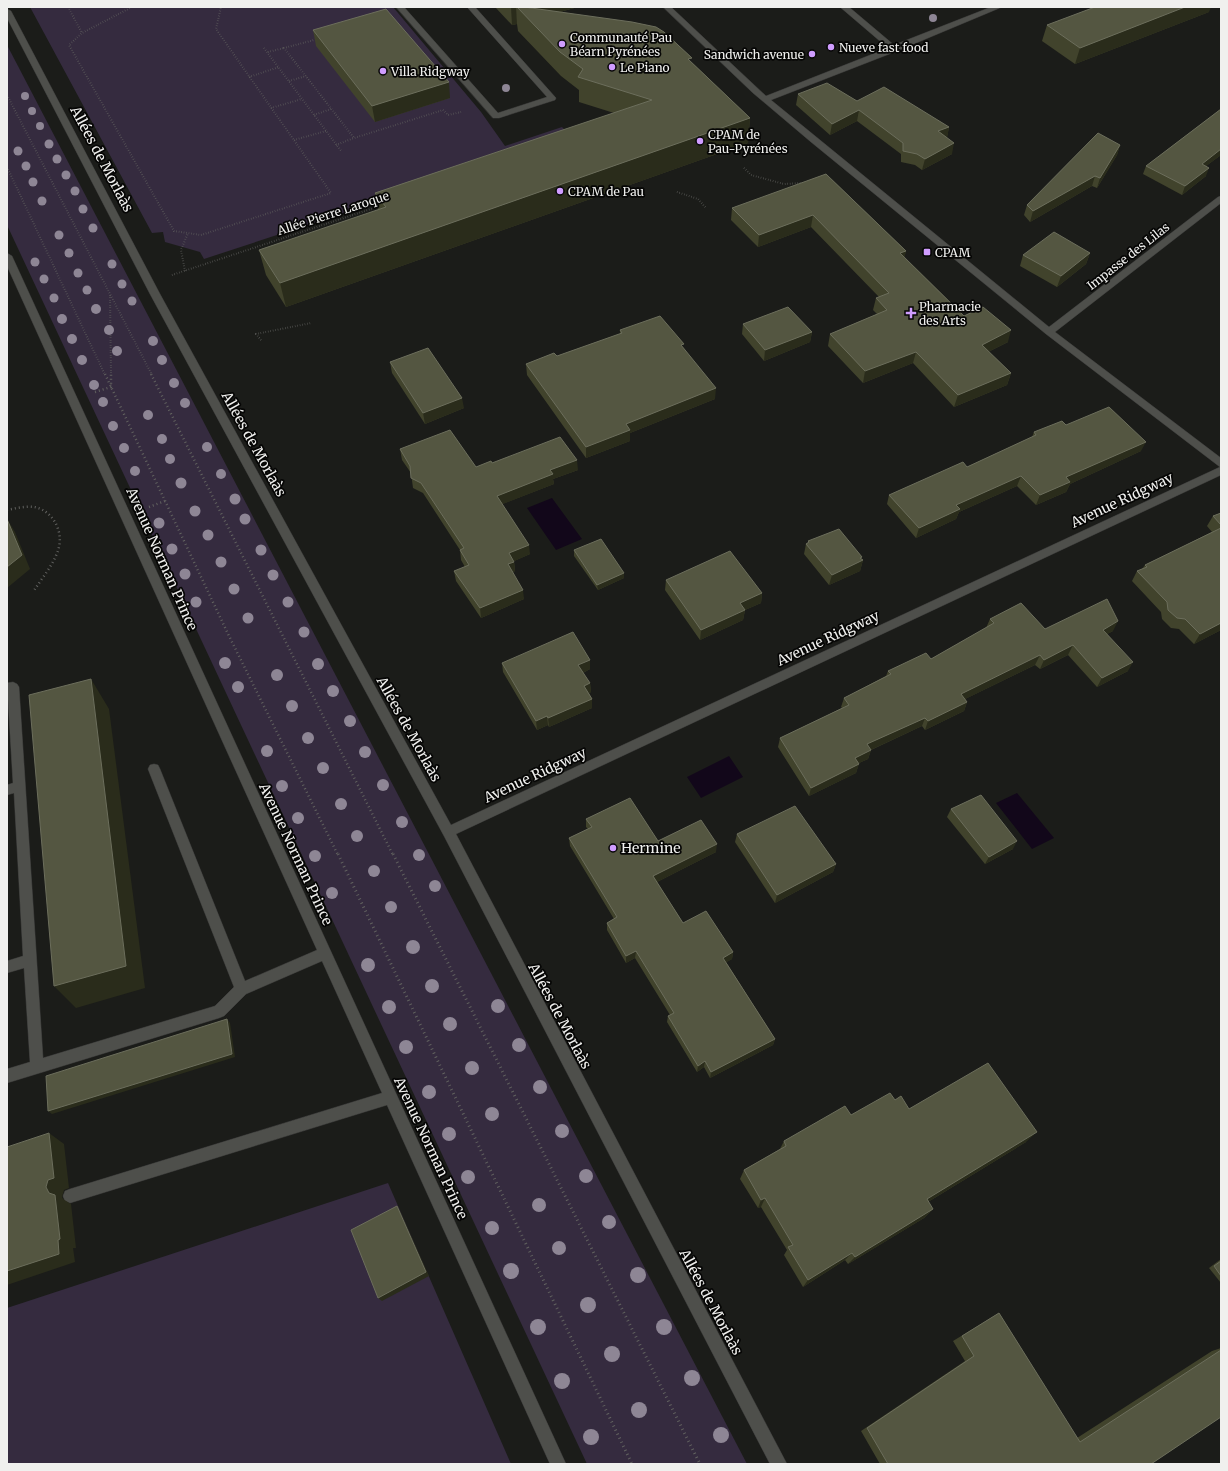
<svg xmlns="http://www.w3.org/2000/svg" width="1228" height="1471" viewBox="0 0 1228 1471" font-family="Merriweather,serif">
<style>
.green{fill:#352b3f}
.water{fill:#12071a}
.lines{fill:none;stroke-linecap:round;stroke-linejoin:round}
.minor-casing{stroke:#353534;stroke-width:1}
.path-far2{stroke:#61615f;stroke-width:2;stroke-dasharray:0.5 2;stroke-linecap:butt}
.path-far1{stroke:#61615f;stroke-width:2.5;stroke-dasharray:1 3;stroke-linecap:butt}
.path{stroke:#61615f;stroke-width:3;stroke-dasharray:1 3.5;stroke-linecap:butt}
.minor{fill:#4e4f4b;fill-rule:evenodd}
.tree{fill:#8e8695}
.wall{fill:#41432c}
.shaded-wall{fill:#2a2c1b}
.building{fill:#545641;stroke:#6c6e5c}
.poi-dot{fill:#d09dff;stroke:#060605;stroke-width:1.5}
.labels{text-anchor:middle;dominant-baseline:central;stroke-width:3.5;stroke-linejoin:round;paint-order:stroke}
.far-poi-label{font-size:12px;fill:#f0f0ee;stroke:#060605;text-anchor:start}
.far-street-label{font-size:12px;fill:#f0f0ee;stroke:#060605}
.street-label{font-size:14px;fill:#f0f0ee;stroke:#060605}
.poi-label{font-size:14px;fill:#f0f0ee;stroke:#060605;text-anchor:start}
</style>
<rect width="100%" height="100%" fill="#1b1c19"/>
<g class="green">
<polygon points="30,7 393,7 481,112 505,146 562,127 572,138 204,259 200,252 165,242 163,232 152,233"/>
<polygon points="7,45 747,1464 587,1464 7,225"/>
<polygon points="388,1183 511,1464 7,1464 7,1308"/>
</g>
<g class="water">
<polygon points="552,498 582,539 556,550 527,508"/>
<polygon points="729,756 743,777 701,798 687,777"/>
<polygon points="1017,793 1054,838 1032,849 996,803"/>
</g>
<g class="lines">
<defs>
<g id="minor">
<polygon points="396,7 404,7 498,113 547,97 467,7 475,7 556,98 555,100 499,118 493,118"/>
<polygon points="663,7 671,7 766,96 888,48 840,7 849,7 894,45 991,7 1002,7 897,51 771,100 1049,327 1218,197 1221,196 1221,203 1055,332 1221,458 1221,475 456,834 787,1464 770,1464 444,836 150,294 7,18 7,9 11,11 160,294 451,825 1220,467 1046,334 811,142 753,93"/>
<polygon points="7,253 12,256 566,1464 550,1464 387,1105 70,1203 65,1201 63,1196 65,1191 70,1189 382,1093 322,961 246,994 224,1016 219,1018 7,1083 7,1069 30,1062 24,968 7,973 7,961 23,956 14,793 7,795 7,785 13,783 7,683 13,682 17,684 19,687 43,1058 215,1006 234,987 148,769 150,765 154,764 158,765 160,769 245,981 317,950 7,266"/>
</g>
</defs>
<use href="#minor" class="minor-casing"/>
<g class="path-far2">
<polyline points="68,7 82,33"/>
<polyline points="132,7 82,33 69,45 174,231 201,235 331,193 216,29 221,7"/>
<polyline points="318,39 284,48 354,138 443,110 448,115 461,112"/>
<polyline points="264,48 342,152"/>
<polyline points="268,52 284,48"/>
<polyline points="249,77 279,67"/>
<polyline points="289,81 306,76"/>
<polyline points="7,95 152,375"/>
<polyline points="271,108 302,99"/>
<polyline points="314,115 331,109"/>
<polyline points="294,140 326,131"/>
<polyline points="336,145 354,138"/>
<polyline points="7,167 105,375"/>
<polyline points="744,168 751,175 784,184 802,183"/>
<polyline points="677,192 698,199 706,208"/>
<polyline points="185,271 181,250 188,233"/>
<polyline points="172,275 380,206"/>
<polyline points="110,295 111,375"/>
<polyline points="261,340 256,334 311,323"/>
</g>
<g class="path-far1">
<polyline points="105,374 229,636 338,855"/>
<polyline points="151,374 393,855"/>
<polyline points="95,392 111,387 111,374"/>
<polyline points="149,507 165,501"/>
<path d="M 7,510 C 16,508 26,506 34,507 C 52,510 63,530 59,547 C 55,563 42,578 33,592"/>
</g>
<g class="path">
<polyline points="338,854 632,1464"/>
<polyline points="393,854 700,1464"/>
</g>
<use href="#minor" class="minor"/>
</g>
<g class="tree">
<circle cx="933" cy="18" r="4"/>
<circle cx="506" cy="88" r="4"/>
<circle cx="25" cy="96" r="4"/>
<circle cx="32" cy="111" r="4"/>
<circle cx="40" cy="126" r="4"/>
<circle cx="49" cy="144" r="4.5"/>
<circle cx="18" cy="151" r="4.5"/>
<circle cx="57" cy="159" r="4.5"/>
<circle cx="26" cy="166" r="4.5"/>
<circle cx="66" cy="175" r="4.5"/>
<circle cx="33" cy="182" r="4.5"/>
<circle cx="75" cy="191" r="4.5"/>
<circle cx="42" cy="201" r="4.5"/>
<circle cx="83" cy="209" r="4.5"/>
<circle cx="93" cy="228" r="4.5"/>
<circle cx="59" cy="235" r="4.5"/>
<circle cx="69" cy="253" r="4.5"/>
<circle cx="35" cy="262" r="4.5"/>
<circle cx="112" cy="264" r="4.5"/>
<circle cx="78" cy="273" r="4.5"/>
<circle cx="44" cy="279" r="4.5"/>
<circle cx="122" cy="284" r="4.5"/>
<circle cx="87" cy="290" r="4.5"/>
<circle cx="54" cy="298" r="4.5"/>
<circle cx="132" cy="301" r="4.5"/>
<circle cx="96" cy="309" r="5"/>
<circle cx="62" cy="319" r="5"/>
<circle cx="109" cy="330" r="5"/>
<circle cx="72" cy="339" r="5"/>
<circle cx="153" cy="341" r="5"/>
<circle cx="117" cy="351" r="5"/>
<circle cx="82" cy="360" r="5"/>
<circle cx="162" cy="360" r="5"/>
<circle cx="174" cy="383" r="5"/>
<circle cx="94" cy="385" r="5"/>
<circle cx="103" cy="402" r="5"/>
<circle cx="185" cy="403" r="5"/>
<circle cx="148" cy="415" r="5"/>
<circle cx="113" cy="426" r="5"/>
<circle cx="162" cy="439" r="5"/>
<circle cx="207" cy="447" r="5"/>
<circle cx="124" cy="448" r="5"/>
<circle cx="170" cy="459" r="5"/>
<circle cx="135" cy="471" r="5"/>
<circle cx="221" cy="474" r="5"/>
<circle cx="181" cy="483" r="5.5"/>
<circle cx="235" cy="499" r="5.5"/>
<circle cx="195" cy="511" r="5.5"/>
<circle cx="245" cy="519" r="5.5"/>
<circle cx="159" cy="523" r="5.5"/>
<circle cx="208" cy="535" r="5.5"/>
<circle cx="172" cy="549" r="5.5"/>
<circle cx="261" cy="550" r="5.5"/>
<circle cx="221" cy="562" r="5.5"/>
<circle cx="185" cy="574" r="5.5"/>
<circle cx="273" cy="575" r="5.5"/>
<circle cx="234" cy="589" r="5.5"/>
<circle cx="196" cy="602" r="5.5"/>
<circle cx="288" cy="602" r="5.5"/>
<circle cx="248" cy="618" r="5.5"/>
<circle cx="304" cy="632" r="5.5"/>
<circle cx="225" cy="663" r="6"/>
<circle cx="318" cy="664" r="6"/>
<circle cx="277" cy="675" r="6"/>
<circle cx="238" cy="687" r="6"/>
<circle cx="333" cy="691" r="6"/>
<circle cx="292" cy="706" r="6"/>
<circle cx="350" cy="721" r="6"/>
<circle cx="308" cy="738" r="6"/>
<circle cx="267" cy="751" r="6"/>
<circle cx="365" cy="752" r="6"/>
<circle cx="323" cy="768" r="6"/>
<circle cx="383" cy="785" r="6"/>
<circle cx="282" cy="786" r="6"/>
<circle cx="341" cy="804" r="6"/>
<circle cx="298" cy="818" r="6"/>
<circle cx="402" cy="822" r="6"/>
<circle cx="357" cy="836" r="6"/>
<circle cx="419" cy="855" r="6"/>
<circle cx="315" cy="856" r="6"/>
<circle cx="374" cy="871" r="6"/>
<circle cx="435" cy="886" r="6"/>
<circle cx="332" cy="893" r="6"/>
<circle cx="391" cy="907" r="6"/>
<circle cx="413" cy="947" r="7"/>
<circle cx="368" cy="965" r="7"/>
<circle cx="432" cy="986" r="7"/>
<circle cx="498" cy="1006" r="7"/>
<circle cx="389" cy="1007" r="7"/>
<circle cx="450" cy="1024" r="7"/>
<circle cx="519" cy="1045" r="7"/>
<circle cx="406" cy="1047" r="7"/>
<circle cx="472" cy="1068" r="7"/>
<circle cx="540" cy="1087" r="7"/>
<circle cx="429" cy="1092" r="7"/>
<circle cx="492" cy="1114" r="7"/>
<circle cx="562" cy="1131" r="7"/>
<circle cx="449" cy="1134" r="7"/>
<circle cx="586" cy="1176" r="7"/>
<circle cx="468" cy="1177" r="7"/>
<circle cx="539" cy="1205" r="7"/>
<circle cx="609" cy="1222" r="7"/>
<circle cx="492" cy="1228" r="7"/>
<circle cx="559" cy="1248" r="7"/>
<circle cx="511" cy="1271" r="8"/>
<circle cx="638" cy="1275" r="8"/>
<circle cx="588" cy="1305" r="8"/>
<circle cx="538" cy="1327" r="8"/>
<circle cx="664" cy="1327" r="8"/>
<circle cx="612" cy="1354" r="8"/>
<circle cx="692" cy="1378" r="8"/>
<circle cx="562" cy="1381" r="8"/>
<circle cx="639" cy="1410" r="8"/>
<circle cx="721" cy="1435" r="8"/>
<circle cx="591" cy="1437" r="8"/>
</g>
<g class="wall">
<polygon points="495,7 578,7 560,12 691,62 750,118 748,143 286,307 266,275 259,250 378,210 375,193 614,113 579,102 579,90 561,76 518,31 517,24 512,25"/>
<polygon points="1209,12 1075,64 1042,41 1047,25"/>
<polygon points="313,30 450,98 375,122 316,46"/>
<polygon points="798,94 857,101 949,127 947,137 952,154 922,170 915,165 901,162 901,154 857,121 830,135 796,105"/>
<polygon points="1221,109 1221,155 1206,166 1206,176 1182,195 1143,174 1146,166"/>
<polygon points="1120,145 1117,155 1097,188 1092,186 1030,222 1024,215 1027,205"/>
<polygon points="826,174 906,251 904,257 964,316 1008,342 988,352 1011,373 1007,385 954,407 913,363 863,383 828,346 830,334 877,314 873,310 876,298 879,297 811,227 758,247 731,220 732,208"/>
<polygon points="1090,253 1086,264 1057,287 1020,266 1023,255"/>
<polygon points="743,324 812,332 810,342 764,361 742,334"/>
<polygon points="620,330 683,348 715,399 630,433 630,441 586,458 527,375 526,364 557,356 620,334"/>
<polygon points="390,362 464,408 425,424 392,373"/>
<polygon points="1066,425 1141,451 1070,484 1066,492 1036,505 1017,486 959,512 956,519 916,538 887,504 889,495 967,467 1032,437 1034,432"/>
<polygon points="400,449 476,467 492,463 578,470 553,479 554,484 502,504 530,554 514,561 515,571 513,572 524,599 481,618 456,581 454,571 465,567 461,560 460,550 423,493 413,488 411,473 402,460"/>
<polygon points="1221,513 1221,630 1194,644 1179,629 1171,628 1162,619 1161,612 1132,581 1137,571 1142,569 1145,565 1212,532 1207,526 1213,516"/>
<polygon points="808,541 862,559 863,560 860,571 829,585 804,554 806,544 808,543"/>
<polygon points="574,550 624,573 624,578 598,590 574,556"/>
<polygon points="666,580 762,593 761,603 745,610 743,620 700,640 665,590"/>
<polygon points="990,619 1045,629 1113,631 1107,634 1128,671 1097,687 1068,655 1040,669 1035,665 965,699 967,702 964,711 925,730 922,726 871,750 868,759 859,763 856,773 809,796 778,747 780,738 842,708 841,707 844,698 886,676 888,671 931,659 986,628"/>
<polygon points="590,660 590,669 583,673 590,683 591,692 589,693 592,699 592,708 549,727 548,725 537,730 503,672 502,663"/>
<polygon points="951,809 1013,849 985,864 947,817"/>
<polygon points="586,819 658,841 716,852 657,882 683,923 733,952 732,959 726,962 775,1039 773,1045 710,1078 704,1067 697,1072 667,1022 668,1016 670,1015 635,958 626,963 607,930 607,923 614,919 570,846 569,838 588,829 586,827"/>
<polygon points="737,834 836,864 833,872 775,903 735,842"/>
<polygon points="895,1100 909,1109 1026,1142 928,1202 933,1209 924,1218 848,1264 845,1260 803,1287 784,1255 787,1250 761,1207 758,1208 740,1179 744,1170 780,1149 784,1141 851,1115"/>
<polygon points="1221,1259 1221,1283 1209,1268"/>
<polygon points="999,1313 1077,1438 1212,1351 1221,1348 1221,1417 1151,1464 880,1464 861,1431 965,1361 953,1341"/>
</g>
<g class="shaded-wall">
<polygon points="511,7 516,7 517,24 512,25"/>
<polygon points="517,7 578,7 530,20"/>
<polygon points="1185,7 1211,7 1209,12 1075,64 1080,48"/>
<polygon points="449,82 450,98 375,122 372,106"/>
<polygon points="859,110 857,121 830,135 832,124"/>
<polygon points="750,118 748,143 286,307 280,283"/>
<polygon points="949,127 947,138 938,131"/>
<polygon points="954,143 952,154 922,170 925,159"/>
<polygon points="1120,145 1117,155 1097,188 1100,178"/>
<polygon points="1221,149 1221,155 1198,172 1202,164"/>
<polygon points="1209,168 1206,176 1182,195 1185,186"/>
<polygon points="1095,176 1092,186 1030,222 1033,211"/>
<polygon points="813,215 811,227 758,247 759,235"/>
<polygon points="906,251 903,263 900,253"/>
<polygon points="1090,253 1086,264 1057,287 1061,276"/>
<polygon points="1011,330 1008,342 978,357 982,345"/>
<polygon points="812,332 810,342 764,361 765,350"/>
<polygon points="916,352 913,363 863,383 865,371"/>
<polygon points="1011,373 1007,385 954,407 958,395"/>
<polygon points="716,388 715,399 630,433 630,441 586,458 586,447 626,424"/>
<polygon points="462,398 464,408 425,424 423,413"/>
<polygon points="1146,442 1141,451 1070,484 1066,492 1036,505 1040,495 1066,477"/>
<polygon points="577,460 578,470 553,479 554,484 498,506 497,496 550,470"/>
<polygon points="1021,476 1017,486 959,512 956,519 916,538 919,528 956,505"/>
<polygon points="7,519 15,532 30,569 7,588"/>
<polygon points="529,545 530,554 510,563 509,553"/>
<polygon points="862,557 861,561 863,560 860,571 829,585 832,575"/>
<polygon points="514,562 515,571 509,574 508,564"/>
<polygon points="624,573 624,578 598,590 597,585"/>
<polygon points="523,590 524,599 481,618 480,608"/>
<polygon points="762,593 761,603 745,610 743,620 700,640 701,630 740,603"/>
<polygon points="1118,621 1113,631 1098,639 1103,630"/>
<polygon points="1221,623 1221,630 1194,644 1200,634"/>
<polygon points="1073,645 1068,655 1040,669 1044,660"/>
<polygon points="1040,655 1035,665 957,703 961,694"/>
<polygon points="590,660 590,669 579,675 578,665"/>
<polygon points="1133,662 1128,671 1097,687 1102,678"/>
<polygon points="91,679 109,709 145,988 76,1008 54,986"/>
<polygon points="590,683 591,692 585,695 584,686"/>
<polygon points="592,699 592,708 549,727 548,718"/>
<polygon points="967,702 964,711 925,730 928,721"/>
<polygon points="547,716 548,725 537,730 536,721"/>
<polygon points="925,718 922,726 864,753 867,744"/>
<polygon points="871,750 868,759 852,766 855,758"/>
<polygon points="859,764 856,773 809,796 811,788"/>
<polygon points="1017,841 1013,849 985,864 989,857"/>
<polygon points="717,844 716,852 653,884 653,876"/>
<polygon points="836,864 833,872 775,903 777,895"/>
<polygon points="636,951 635,958 626,963 626,956"/>
<polygon points="733,952 732,959 722,965 723,958"/>
<polygon points="227,1019 230,1023 235,1057 52,1114 48,1111"/>
<polygon points="775,1039 773,1045 710,1078 711,1072"/>
<polygon points="705,1061 704,1067 697,1072 698,1066"/>
<polygon points="1037,1132 1026,1142 918,1208 927,1199"/>
<polygon points="49,1133 64,1144 69,1188 64,1190 62,1197 63,1199 71,1204 76,1248 73,1248 75,1262 7,1285 7,1271 49,1193 46,1187"/>
<polygon points="765,1198 761,1207 758,1208 761,1200"/>
<polygon points="397,1206 400,1211 429,1276 382,1301 378,1298"/>
<polygon points="933,1209 924,1218 848,1264 855,1257"/>
<polygon points="852,1253 845,1260 803,1287 808,1280"/>
</g>
<g class="building">
<polygon points="517,7 524,7 632,22 656,27 664,32 692,58 688,59 750,118 280,283 259,250 386,207 375,193 652,100 578,77 583,69 560,52"/>
<polygon points="1095,7 1185,7 1080,48 1047,25"/>
<polygon points="386,9 449,82 372,106 313,30"/>
<polygon points="827,83 857,101 884,87 949,127 938,131 954,143 925,159 917,154 903,151 903,143 859,110 832,124 798,94"/>
<polygon points="1221,109 1221,149 1202,164 1209,168 1185,186 1146,166"/>
<polygon points="1098,133 1120,145 1100,178 1095,176 1033,211 1027,205"/>
<polygon points="826,174 906,251 900,253 964,316 983,307 1011,330 982,345 1011,373 958,395 916,352 865,371 830,334 887,310 876,298 889,293 813,215 759,235 732,208"/>
<polygon points="1054,232 1090,253 1061,276 1023,255"/>
<polygon points="788,307 812,332 765,350 743,324"/>
<polygon points="660,316 684,344 681,345 716,388 626,424 630,430 586,447 526,364 554,353 557,356 622,333 620,330"/>
<polygon points="428,348 462,398 423,413 390,362"/>
<polygon points="1109,407 1146,442 1066,477 1070,482 1040,495 1021,476 956,505 960,509 919,528 889,495 963,462 967,467 1036,435 1034,432 1062,421 1066,425"/>
<polygon points="450,430 476,467 491,461 492,463 560,437 577,460 550,470 553,474 497,496 529,545 509,553 514,562 508,564 523,590 480,608 454,571 469,565 460,550 464,548 421,483 411,478 410,466 400,449"/>
<polygon points="1221,513 1221,525 1213,516"/>
<polygon points="7,519 22,555 7,567"/>
<polygon points="1221,528 1221,623 1200,634 1185,619 1177,618 1168,610 1167,602 1137,571 1147,567 1145,565"/>
<polygon points="839,529 862,557 860,558 863,560 832,575 806,544 809,542 808,541"/>
<polygon points="601,539 624,573 597,585 574,550"/>
<polygon points="730,551 762,593 740,603 745,610 701,630 666,580"/>
<polygon points="1107,599 1118,621 1103,630 1133,662 1102,678 1073,645 1044,660 1040,655 961,694 967,702 928,721 925,718 867,744 871,750 855,758 859,764 811,788 780,738 849,705 844,698 891,674 888,671 926,653 931,659 994,623 990,619 1021,603 1045,629"/>
<polygon points="573,632 590,660 578,665 590,683 584,686 592,699 548,718 547,716 536,721 502,663"/>
<polygon points="91,679 126,966 54,986 29,695"/>
<polygon points="981,795 1017,841 989,857 951,809"/>
<polygon points="630,798 658,841 701,820 717,844 653,876 683,923 706,911 733,952 723,958 775,1039 711,1072 705,1061 698,1066 668,1016 674,1013 636,951 626,956 607,923 617,917 569,838 592,827 586,819"/>
<polygon points="795,806 836,864 777,895 737,834"/>
<polygon points="227,1019 232,1054 48,1111 46,1076"/>
<polygon points="988,1063 1037,1132 927,1199 933,1209 855,1257 852,1253 808,1280 788,1247 793,1245 765,1198 761,1200 744,1170 786,1146 784,1141 845,1106 851,1115 890,1093 895,1100 901,1096 909,1109"/>
<polygon points="49,1133 54,1178 48,1180 46,1187 49,1193 55,1195 60,1239 58,1240 59,1254 7,1271 7,1147"/>
<polygon points="397,1206 426,1272 378,1298 351,1230"/>
<polygon points="1221,1261 1221,1276 1214,1266"/>
<polygon points="999,1313 1080,1442 1221,1350 1221,1417 1151,1464 888,1464 867,1428 974,1356 962,1336"/>
</g>
<g class="poi-dot">
<circle cx="562" cy="44" r="4"/>
<circle cx="831" cy="47" r="4"/>
<circle cx="812" cy="54" r="4"/>
<circle cx="612" cy="67" r="4"/>
<circle cx="383" cy="71" r="4"/>
<circle cx="700" cy="141" r="4"/>
<circle cx="560" cy="191" r="4"/>
<rect x="923" y="248" width="8" height="8" rx="2"/>
<path d="M909 307h4v4h4v4h-4v4h-4v-4h-4v-4h4z"/>
<circle cx="613" cy="848" r="4"/>
</g>
<g class="labels">
<g class="far-poi-label">
<text x="570" y="37">Communauté Pau<tspan x="570" dy="14">Béarn Pyrénées</tspan></text>
<text x="839" y="47">Nueve fast food</text>
<text x="804" y="54" text-anchor="end">Sandwich avenue</text>
<text x="620" y="67">Le Piano</text>
<text x="391" y="71">Villa Ridgway</text>
<text x="708" y="134">CPAM de<tspan x="708" dy="14">Pau-Pyrénées</tspan></text>
<text x="568" y="191">CPAM de Pau</text>
<text x="935" y="252">CPAM</text>
<text x="919" y="306">Pharmacie<tspan x="919" dy="14">des Arts</tspan></text>
</g>
<g class="far-street-label">
<text transform="translate(333 213) rotate(-18)">Allée Pierre Laroque</text>
<text transform="translate(1128 256) rotate(-38)">Impasse des Lilas</text>
</g>
<g class="street-label">
<text transform="translate(102 159) rotate(62)">Allées de Morlaàs</text>
<text transform="translate(254 444) rotate(61)">Allées de Morlaàs</text>
<text transform="translate(1122 500) rotate(-25)">Avenue Ridgway</text>
<text transform="translate(162 559) rotate(66)">Avenue Norman Prince</text>
<text transform="translate(828 638) rotate(-25)">Avenue Ridgway</text>
<text transform="translate(409 729) rotate(61)">Allées de Morlaàs</text>
<text transform="translate(535 775) rotate(-25)">Avenue Ridgway</text>
<text transform="translate(296 854) rotate(65)">Avenue Norman Prince</text>
<text transform="translate(560 1016) rotate(62)">Allées de Morlaàs</text>
<text transform="translate(431 1148) rotate(65)">Avenue Norman Prince</text>
<text transform="translate(711 1302) rotate(62)">Allées de Morlaàs</text>
</g>
<g class="poi-label">
<text x="621" y="848">Hermine</text>
</g>
</g>
<rect width="1228" height="1471" fill="none" stroke="#f0f0ee" stroke-width="16"/>
</svg>
